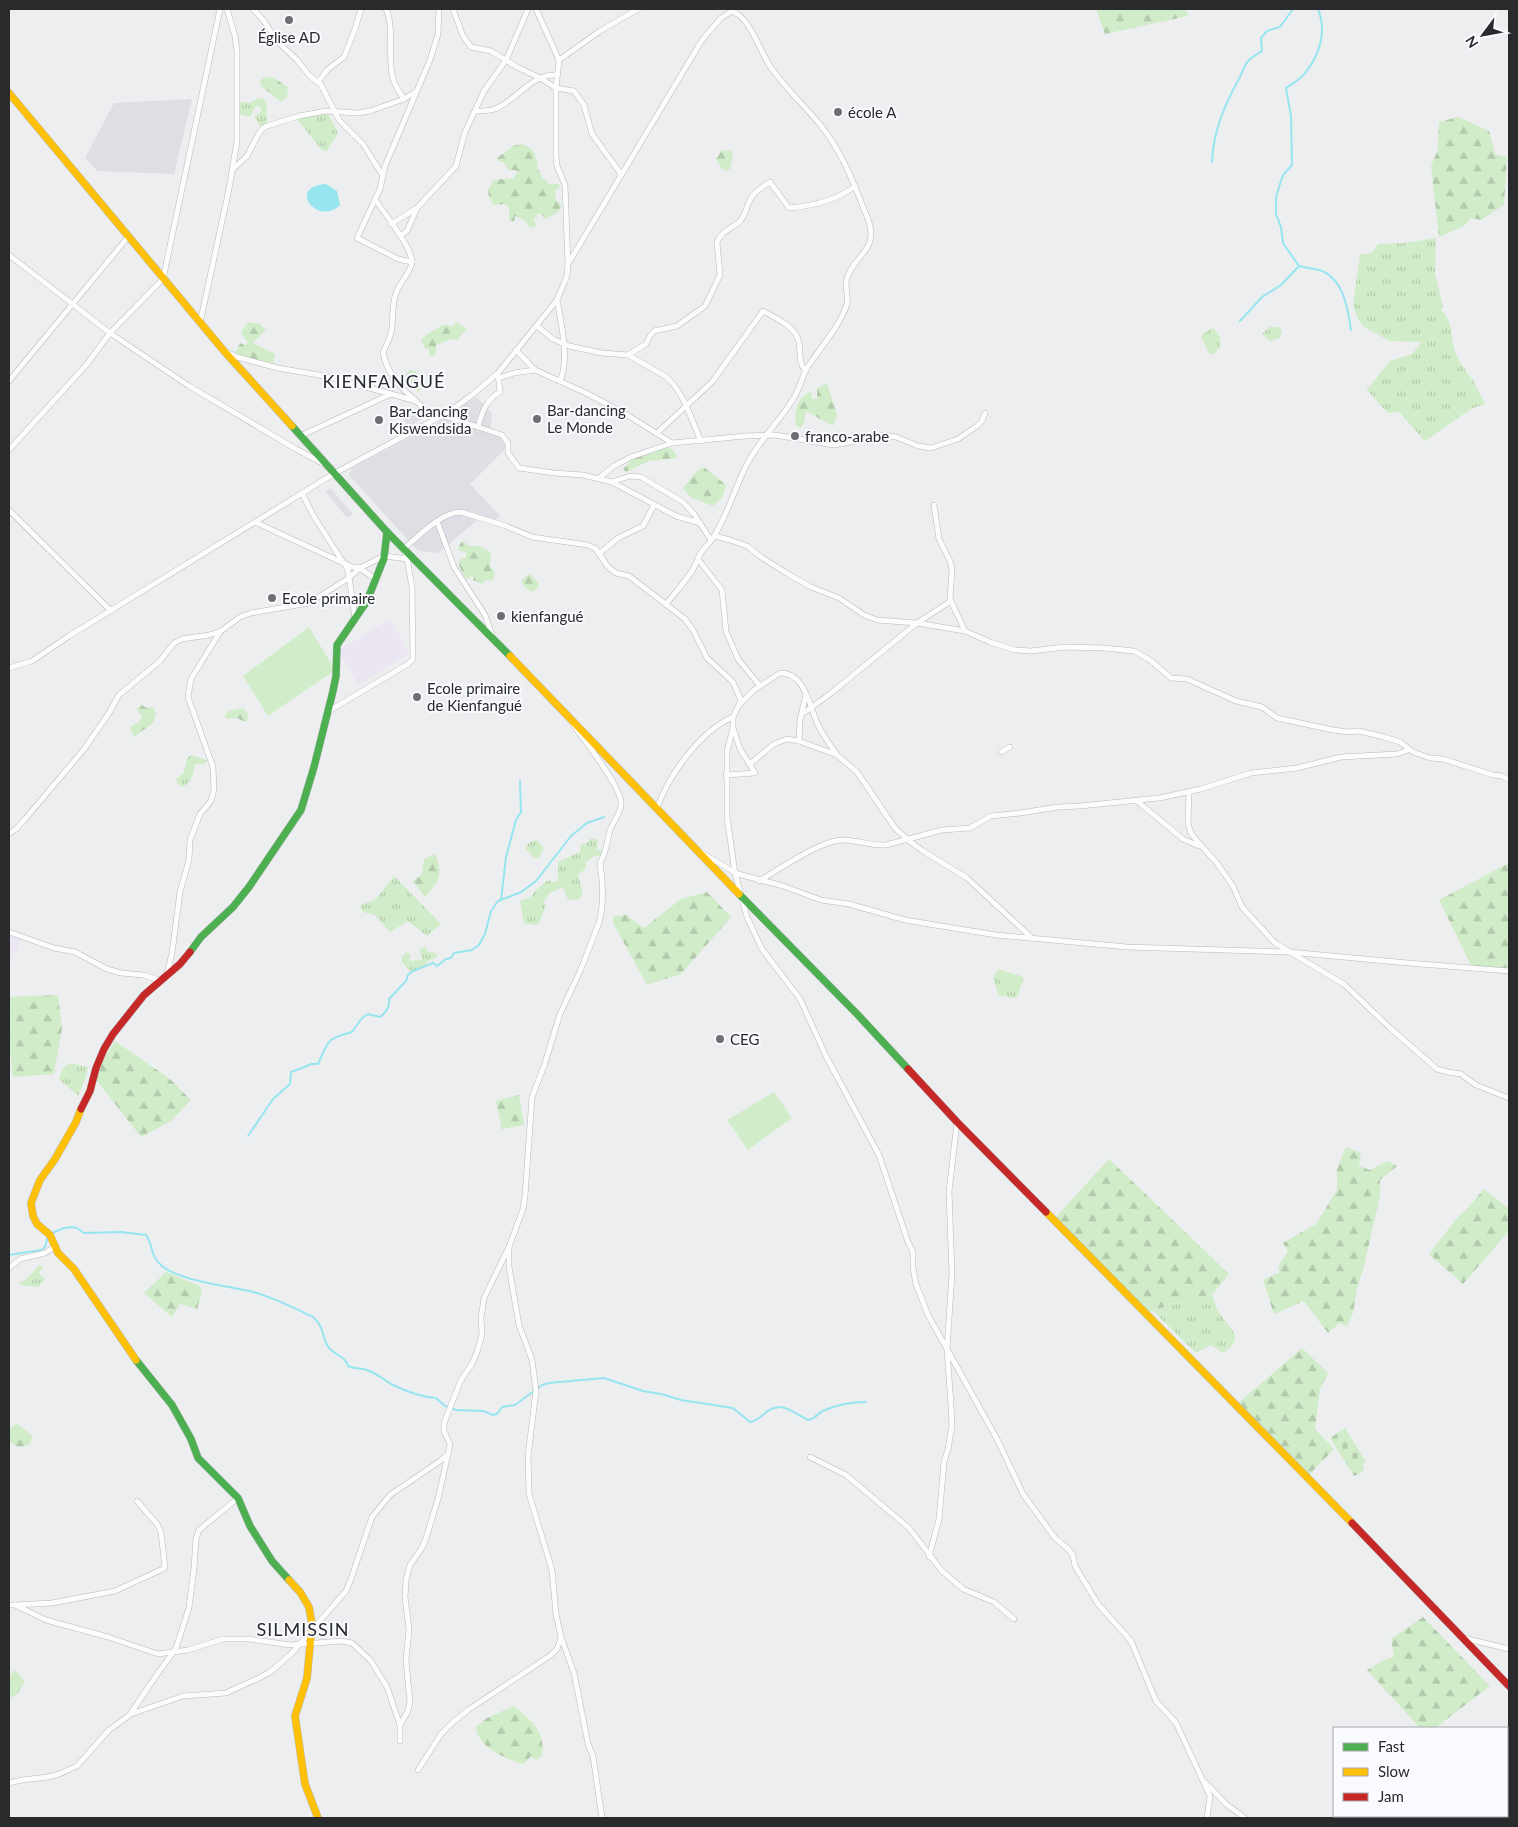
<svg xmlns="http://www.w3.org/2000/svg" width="1518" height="1827" viewBox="0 0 1518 1827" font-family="Lato,sans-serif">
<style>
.built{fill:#dddfe5}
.education{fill:#ebe6f2}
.grass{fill:url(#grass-tufts)}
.forest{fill:url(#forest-firs)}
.cemetery{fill:url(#cemetery-stones)}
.pitch{fill:#d1ecc8}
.water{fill:#96e5ef}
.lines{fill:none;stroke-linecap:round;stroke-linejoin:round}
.stream{stroke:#96e5ef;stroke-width:2}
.street-casing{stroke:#b8b9bb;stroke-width:6}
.fast-casing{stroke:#b8b9bb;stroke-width:8}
.slow-casing{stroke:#b8b9bb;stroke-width:8}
.jam-casing{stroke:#b8b9bb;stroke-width:8}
.street{stroke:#fcfcfd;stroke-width:5}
.fast{stroke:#4caf50;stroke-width:7}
.slow{stroke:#ffc107;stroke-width:7}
.jam{stroke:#c62828;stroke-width:7}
.poi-dot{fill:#6e6f70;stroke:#f9fbfe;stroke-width:2}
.labels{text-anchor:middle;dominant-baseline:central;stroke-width:4;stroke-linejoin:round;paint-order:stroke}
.poi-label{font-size:15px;fill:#292a2b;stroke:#f9fbfe;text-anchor:start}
.quarter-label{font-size:18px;letter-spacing:1px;fill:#292a2b;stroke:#f9fbfe}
</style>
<defs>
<pattern id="grass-tufts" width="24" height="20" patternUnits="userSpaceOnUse" patternTransform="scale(1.25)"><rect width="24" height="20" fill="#d1ecc8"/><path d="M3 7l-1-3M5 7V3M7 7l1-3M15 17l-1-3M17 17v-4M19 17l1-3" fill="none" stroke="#b3cbac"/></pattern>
<pattern id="forest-firs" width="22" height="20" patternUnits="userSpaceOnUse" patternTransform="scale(1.25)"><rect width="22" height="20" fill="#d1ecc8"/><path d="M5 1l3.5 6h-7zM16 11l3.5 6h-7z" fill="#b3cbac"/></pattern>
<pattern id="cemetery-stones" width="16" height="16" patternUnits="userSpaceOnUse" patternTransform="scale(1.25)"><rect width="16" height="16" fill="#d1ecc8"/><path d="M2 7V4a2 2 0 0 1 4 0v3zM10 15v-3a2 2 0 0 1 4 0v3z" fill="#b3cbac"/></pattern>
</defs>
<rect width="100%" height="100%" fill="#edeef0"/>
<g class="built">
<polygon points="192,99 174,174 97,171 85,158 114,103"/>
<polygon points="476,397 492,413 490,432 507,442 505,449 470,484 500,516 493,521 481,517 438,553 418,551 349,475 352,468 439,422"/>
<polygon points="421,410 425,417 408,427 404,419"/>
<polygon points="330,488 353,514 347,518 326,492"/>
</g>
<g class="education">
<polygon points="390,619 409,653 359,685 338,651"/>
<polygon points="9,936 21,940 9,966"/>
</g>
<g class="grass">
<polygon points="258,98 264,99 267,105 266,113 268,119 265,124 260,126 254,116 261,112 261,108 256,106 250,117 239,114 238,104 241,102 250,103"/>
<polygon points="327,112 338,133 326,152 321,149 296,118"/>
<path d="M 1436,238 L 1435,274 L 1443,306 L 1441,309 C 1456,326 1449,339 1457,356 C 1461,365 1467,372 1472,379 C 1477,387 1481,396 1485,404 L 1471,409 L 1425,441 L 1399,412 L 1388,413 L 1366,389 L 1370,386 L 1390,361 L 1412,354 L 1422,342 L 1390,341 L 1364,327 L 1358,319 L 1353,305 L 1360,255 L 1372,253 L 1378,244 L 1404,243 Z"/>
<polygon points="1269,327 1279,327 1282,332 1280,338 1270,341 1262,334"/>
<polygon points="1214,328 1220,337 1220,347 1214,354 1209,354 1201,336 1207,331"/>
<path d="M 191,755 L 207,760 L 205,764 L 195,764 C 193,773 192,784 182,787 L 177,783 L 176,779 L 184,772 L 187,758 Z"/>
<polygon points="591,838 598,840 597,850 603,850 605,853 604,855 593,857 586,862 586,868 578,875 583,893 580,899 568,900 563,887 550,893 543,902 546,905 538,925 524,924 520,901 531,897 534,892 548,880 553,882 558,881 558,862 580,852 581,844 587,843"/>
<polygon points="536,840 544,848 539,858 534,858 525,848 530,842"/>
<polygon points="394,876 441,924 427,936 408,921 390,932 375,915 363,912 359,906 376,899"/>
<polygon points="425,946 428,952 437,953 437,957 426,962 426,966 410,971 402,962 402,957 406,952 411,955 409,959 413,961 423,959 419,950"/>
<polygon points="998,969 1024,977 1017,998 999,996 993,978"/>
<polygon points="69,1063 88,1067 85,1079 78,1096 59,1079 63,1068"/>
<path d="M 40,1265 L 43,1267 L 39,1273 L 45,1279 L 38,1287 L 21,1285 L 19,1283 C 33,1277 31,1271 40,1265 Z"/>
<path d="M 1212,1295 C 1215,1302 1216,1309 1220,1314 C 1230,1330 1247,1337 1223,1353 L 1211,1345 L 1196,1353 L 1153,1311 L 1193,1298 Z"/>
</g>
<g class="forest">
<polygon points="1096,9 1186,9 1188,16 1105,34"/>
<polygon points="272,77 288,87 287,97 281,102 261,86 260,81 263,78"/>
<polygon points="1458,117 1489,131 1495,154 1507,157 1504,205 1481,220 1471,218 1464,226 1439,237 1431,166 1438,149 1439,122"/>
<path d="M 523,144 C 529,148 535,149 535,157 L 538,160 L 537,168 L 540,171 L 541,176 L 549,184 L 559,184 L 559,189 L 555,190 L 556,200 L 562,205 L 558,212 L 546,219 L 540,213 L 536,215 L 537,217 L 534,219 L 536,226 L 532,228 L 528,226 L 525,221 L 515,216 L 514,222 L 509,220 L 509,207 L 504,204 L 493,205 C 487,192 486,192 494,180 L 515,178 L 514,176 L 518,173 L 516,170 L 509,170 L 503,162 L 498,161 L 497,158 L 513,146 Z"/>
<polygon points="728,150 731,151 733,155 730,169 726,171 722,169 716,159 721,151"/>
<polygon points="248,322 260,324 266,330 253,343 275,354 273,364 235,354 240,343 245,345 248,343 241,333"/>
<polygon points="456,322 467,329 457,340 452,339 436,345 436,353 432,357 429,354 429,348 425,349 421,340 427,334 445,324 452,327"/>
<polygon points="410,370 415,371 420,376 417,380 423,386 418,392 408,383 406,384 402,380"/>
<path d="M 827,383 L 837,415 L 833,426 L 806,411 L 804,423 L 800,428 L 795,425 C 796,407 795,401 811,391 L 812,399 L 817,399 L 817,388 Z"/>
<polygon points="665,447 671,448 677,455 677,458 649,461 626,472 623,469 634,458"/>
<polygon points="704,467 726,485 722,498 713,506 690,497 683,488 697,471"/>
<polygon points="463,541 469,546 479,546 491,552 490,567 495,571 493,581 486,580 482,584 473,580 474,577 471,576 469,579 465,578 458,563 462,558 466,558 466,552 458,550 460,544"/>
<path d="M 528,574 L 531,575 L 539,584 L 538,588 L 533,592 C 527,590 523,587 521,581 Z"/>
<polygon points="142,705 147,708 153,707 156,713 153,723 134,737 130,727 139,722 142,717 137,709"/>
<polygon points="243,708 248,714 247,721 245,722 237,718 228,719 225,717 225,715 229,711"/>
<path d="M 435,854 C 444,875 439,881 425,897 L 413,881 L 422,874 L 424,859 Z"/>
<polygon points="1509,863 1509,971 1473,969 1439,900"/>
<polygon points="707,892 731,917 681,974 647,985 613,923 613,916 626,915 644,928 681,899"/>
<polygon points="58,995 62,1028 54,1074 13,1077 9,1043 9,997"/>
<polygon points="115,1041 170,1079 191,1100 171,1121 141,1137 93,1076"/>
<polygon points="519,1095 524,1125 502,1129 496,1101"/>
<polygon points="1346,1147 1361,1153 1359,1166 1370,1170 1387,1161 1397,1166 1380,1180 1380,1196 1364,1266 1357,1289 1353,1313 1347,1327 1340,1323 1328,1333 1304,1301 1274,1314 1263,1280 1280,1272 1278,1267 1288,1251 1283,1243 1316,1224 1337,1190 1337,1169"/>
<polygon points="1109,1159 1229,1274 1212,1295 1193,1298 1145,1313 1053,1220"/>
<polygon points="1484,1189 1509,1209 1509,1231 1463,1284 1429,1254 1457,1218 1466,1210"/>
<polygon points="166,1272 200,1286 202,1293 197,1309 180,1304 172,1317 144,1293"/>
<polygon points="1302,1348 1328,1373 1320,1389 1315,1429 1334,1449 1307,1477 1236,1405"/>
<polygon points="17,1424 33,1436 29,1445 18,1447 9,1441 9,1429"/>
<polygon points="1423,1617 1490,1686 1435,1728 1420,1728 1367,1670 1384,1660 1394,1657 1391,1639"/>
<polygon points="15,1670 25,1682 18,1693 9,1699 9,1677"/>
<path d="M 514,1706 C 531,1721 546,1731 542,1756 L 536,1760 L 531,1756 L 525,1763 L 521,1764 C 503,1756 479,1749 476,1727 L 487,1718 Z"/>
</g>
<polygon class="cemetery" points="1345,1428 1366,1462 1362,1464 1364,1471 1354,1476 1330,1438"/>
<g class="pitch">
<polygon points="309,627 335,670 268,716 243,676"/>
<polygon points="774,1092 792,1118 748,1150 727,1120"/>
</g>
<path class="water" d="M 326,184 L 337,191 L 340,205 C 319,227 285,187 326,184 Z"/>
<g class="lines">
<g class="stream">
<path d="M 1212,162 C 1213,131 1225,104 1240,77 C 1242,72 1245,64 1249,60 C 1253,56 1258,54 1262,51 L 1261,38 L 1267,31 L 1280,27 L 1293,9"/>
<path d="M 1299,266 C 1306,268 1312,268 1319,270 C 1343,277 1348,308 1351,330"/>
<path d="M 1240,321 L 1262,297 L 1281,285 L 1299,266 L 1283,243 L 1281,227 L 1276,214 L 1276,197 L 1280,184 L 1283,175 L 1292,165 L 1291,116 L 1286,88 C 1293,83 1301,79 1305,73 C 1320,55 1327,31 1318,9"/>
<polyline points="501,900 506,857 516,820 521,812 520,781"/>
<path d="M 248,1136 L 273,1099 L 290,1084 L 291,1072 L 312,1064 L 318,1064 C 329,1041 325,1039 352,1032 L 362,1018 L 368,1014 L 380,1017 C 387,1012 390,1007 389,999 L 406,981 L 408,975 L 413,971 L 433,963 L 437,966 L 446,959 L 451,958 L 454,953 L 472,950 L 479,945 L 485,934 L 491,911 L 498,901 L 521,892 L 536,881 L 571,836 L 587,823 L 604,817"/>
<path d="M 52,1233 L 64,1228 L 72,1227 L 77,1228 L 84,1233 L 121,1232 L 146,1235 C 154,1246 149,1254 161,1265 C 178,1281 229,1286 253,1292 C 273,1297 294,1308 313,1317 C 326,1328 321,1340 330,1349 C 337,1356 345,1356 348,1366 C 357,1370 360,1367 367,1370 C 376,1373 383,1379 391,1384 C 405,1391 421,1397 436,1398 L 445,1406 L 456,1410 L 483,1411 L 493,1415 L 497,1414 L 502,1407 L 515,1405 L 542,1385 L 549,1383 L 604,1378 L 643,1391 L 661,1394 L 681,1400 L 733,1408 L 750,1422 C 757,1421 759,1418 764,1414 C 782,1399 791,1412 808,1420 C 815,1419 819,1412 825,1410 C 837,1405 853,1402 866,1402"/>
<polyline points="9,1255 41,1250 45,1247 48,1236"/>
</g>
<defs>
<g id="street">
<polyline points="253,9 264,21 277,41 297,60 309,75 321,85 339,120 363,144 383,176"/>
<path d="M 386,9 C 395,29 387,57 393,79 C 395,86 400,93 404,99"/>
<polyline points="453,9 463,36 471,47 491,51 517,67 540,78 556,88 574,91 584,105 592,134 621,174"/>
<polyline points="536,9 559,60 556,88 556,156 557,166 565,185 568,264"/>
<polyline points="559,60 600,31 638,9"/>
<polyline points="318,82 328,69 344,57 355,29 361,9"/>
<path d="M 476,111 C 482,111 489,111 495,109 C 517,100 532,73 557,75"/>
<polyline points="232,170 247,156 259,133 262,129 267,126 299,116 326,111 357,113 370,111 404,99 415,92"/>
<path d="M 375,199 C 385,215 411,245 412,262 C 412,270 399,284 396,293 C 392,304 393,316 392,328 C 391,337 386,345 383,353 C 387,373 401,388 416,401"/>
<polyline points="391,224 417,208 456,166 465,132 484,91 506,60 528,9"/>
<polyline points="400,236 407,231 417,208"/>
<polyline points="9,255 110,333 189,386 296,449 324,464"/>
<polyline points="412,262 398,259 357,238 380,189 385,166 430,60 438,34 439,9"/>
<path d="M 557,300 C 561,323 570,360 560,381"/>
<polyline points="200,323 229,189 237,141 237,51 235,36 227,9"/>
<path d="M 537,326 L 553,339 L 569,346 L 602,353 L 628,355 L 665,376 C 684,391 691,420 701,441"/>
<polyline points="516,350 535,370 586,393 624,413 672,443"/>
<polyline points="227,352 237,357 278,368 330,377 416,401 435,419"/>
<path d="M 628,355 L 646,344 L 650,336 L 654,331 L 677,326 L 705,306 L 720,275 L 717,242 C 722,230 732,229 740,221 C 746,215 746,207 750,200 C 754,192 763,186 770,182 L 789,208 C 813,206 836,201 855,186"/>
<polyline points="499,378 514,373 535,370"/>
<polyline points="9,381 128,237"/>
<polyline points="442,415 502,435 508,443 508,453 519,468 554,473 583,475 612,482 630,476 641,477 683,502 694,514 711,540"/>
<path d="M 478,427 C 482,412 486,400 500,392 L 498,373"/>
<path d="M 657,433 L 712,382 L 763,311 C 774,317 794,326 798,339 C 802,350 797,361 805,370"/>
<polyline points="300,436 391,394"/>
<polyline points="9,450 87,364 110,333 163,279 220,9"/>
<polyline points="599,478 614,466 631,457 672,443 745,436 775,435 834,445 885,435 896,437 918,446 931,448 958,439 977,426 982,421 985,413"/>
<polyline points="612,482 676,516 700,523"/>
<polyline points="302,493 313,515 348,570 355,618"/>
<polyline points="934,505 939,539 950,561 952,569 950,599 965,631"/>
<polyline points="9,510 111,611"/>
<polyline points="437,521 454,567 485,615 492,635"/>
<polyline points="255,522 352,567 360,568 384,556 408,559"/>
<polyline points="715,536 730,540 747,546 761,557 788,574 811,587 839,598 864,615 877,620 917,623 965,631 990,642 1015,650 1031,651 1065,647 1104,648 1134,651 1150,660 1171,678 1187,679 1236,701 1262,707 1277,718 1333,730 1348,732 1359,731 1384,737 1400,742 1413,752 1430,758 1443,759 1493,775 1502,776 1509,780"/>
<polyline points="600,553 618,538 643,526 654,505"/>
<polyline points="698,559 722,590 726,631 738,659 760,686"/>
<path d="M 666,604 C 675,593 684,583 692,571 C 696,565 698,557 702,551 C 706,546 711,542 714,536 C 728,514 735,487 747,464 C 760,439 781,420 795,396 C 801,385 803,372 811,362 C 823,344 840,326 847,304 C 849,296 844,287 847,278 C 854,256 878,250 869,222 C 856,189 844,155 822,127 C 806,107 787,90 772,69 C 760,53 751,18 732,11"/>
<polyline points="9,668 32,661 69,636 335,473 449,412 472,395 498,373 557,300 567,276 568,264 702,40 721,18 735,9"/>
<path d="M 741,703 L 754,690 L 780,673 C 805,672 810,708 818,725 C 823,735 830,745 837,755"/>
<path d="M 327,712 L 408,664 L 413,659 L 412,587 L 407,558 L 403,549 C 418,537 441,512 461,512 L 506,526 L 532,537 L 588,545 L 596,549 L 608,567 L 616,573 L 629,576 L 685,619 L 693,630 L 707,658 L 733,682 L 740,698 L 740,703 L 733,717 L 733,728 L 740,749 L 755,773 L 726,775"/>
<polyline points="802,714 830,694 917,623 951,601"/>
<path d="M 574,726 C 584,740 624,790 621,805 C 620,814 613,822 610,830 C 607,842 606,853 600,863 C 603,882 604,904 599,923 L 581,969 L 560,1014 L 544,1066 L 532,1097 L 525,1196 L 523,1209 L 509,1247 L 509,1267 L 519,1325 L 532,1360 L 536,1391 L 528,1456 L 529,1494 L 552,1570 L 556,1614 L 561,1637 L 574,1673 L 588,1744 L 593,1756 L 602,1818"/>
<polyline points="733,728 727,751 727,817 735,873 747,917 762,949 800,999 826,1056 879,1155 908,1242 913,1252 913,1268 916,1284 928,1315 947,1349 951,1405 952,1426 948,1449 944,1462 939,1519 929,1557"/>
<polyline points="799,741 800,720 806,694"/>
<polyline points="1001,752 1010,747"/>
<polyline points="750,764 774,744 787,739 799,741 837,755 857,772 895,828 908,840 923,851 967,878 1032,938"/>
<polyline points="1189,791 1188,824 1191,833 1197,841 1216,862 1233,886 1242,907 1275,943 1345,985 1390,1028 1437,1069 1448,1072 1461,1074 1476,1085 1509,1098"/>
<polyline points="1137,801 1183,839 1199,846"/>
<path d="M 657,808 C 669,775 700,731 733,717"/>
<polyline points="9,834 16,829 26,818 85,748 109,713 119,695 160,661 174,643 182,639 209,635 221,631 240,617 251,613 309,603 349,578 360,568 375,579"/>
<polyline points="700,852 738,874 783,886 821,900 849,904 905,920 996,935 1127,947 1289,952 1408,963 1509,971"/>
<path d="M 759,881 C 778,870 823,839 843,840 C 858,840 871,846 886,845 L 942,830 L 970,828 L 991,816 L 1020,813 L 1058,807 L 1080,806 L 1159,798 L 1201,789 L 1251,773 L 1297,768 L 1341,757 L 1397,754 L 1408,750"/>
<polyline points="9,932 54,948 75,952 107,969 121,973 143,975 159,980"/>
<polyline points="167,974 172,953 180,892 189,860 190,840 200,814 211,801 214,789 213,767 188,697 191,679 220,632"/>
<polyline points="957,1122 949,1192 952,1274 947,1349 997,1439 1023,1494 1055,1538 1067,1548 1073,1555 1075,1566 1098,1604 1131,1641 1156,1701 1176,1723 1210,1796 1207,1818"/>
<polyline points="9,1268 20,1259 45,1253 54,1247"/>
<polyline points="810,1457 846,1475 909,1528 942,1571 963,1589 994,1602 1014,1619"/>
<polyline points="9,1605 15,1605 46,1620 108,1637 158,1654 188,1650 223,1639 249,1639 290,1645 342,1641 352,1643 371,1661 387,1687 400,1725"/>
<polyline points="15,1605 52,1603 115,1591 165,1568 161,1532 157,1524 137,1501"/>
<polyline points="1464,1638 1509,1649"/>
<polyline points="131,1713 149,1686 176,1648 189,1608 194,1568 196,1539 199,1530 238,1498"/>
<polyline points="400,1741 400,1725 408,1711 410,1702 406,1661 409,1629 405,1597 406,1580 410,1565 423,1546 426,1538 438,1499 448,1454"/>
<polyline points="418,1770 441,1734 452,1723 468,1710 551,1655 557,1649 561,1638"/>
<polyline points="1205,1782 1226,1804 1245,1818"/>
<polyline points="9,1783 22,1780 48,1777 59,1774 77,1766 109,1730 131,1714 183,1696 226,1693 259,1678 270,1672 291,1654 346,1591 351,1579 372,1517 390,1495 440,1461 448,1454 450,1444 444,1431 444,1423 461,1380 472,1364 477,1352 482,1335 481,1318 484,1298 509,1247"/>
</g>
<g id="fast">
<polyline points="292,426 387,532 510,656"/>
<polyline points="739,894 858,1015 908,1069"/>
<polyline points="190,952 201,937 233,907 249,887 301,810 314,767 333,691 336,676 337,645 367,601 384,558 387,532"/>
<polyline points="136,1360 172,1405 191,1439 198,1458 238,1498 250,1526 272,1561 289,1580"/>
</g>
<g id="slow">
<polyline points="9,93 224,351 292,426"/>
<polyline points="510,656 739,894"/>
<polyline points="81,1109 76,1122 55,1159 40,1180 31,1203 33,1216 37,1224 50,1235 58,1253 74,1269 136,1360"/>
<polyline points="1046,1212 1352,1523"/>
<polyline points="289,1580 300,1592 309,1607 312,1624 307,1678 295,1716 305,1784 318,1818"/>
</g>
<g id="jam">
<polyline points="908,1069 957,1122 1046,1212"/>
<polyline points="81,1109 90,1091 96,1068 104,1049 113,1034 144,995 180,964 190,952"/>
<polyline points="1352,1523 1509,1686"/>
</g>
</defs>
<use href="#street" class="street-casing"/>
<use href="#fast" class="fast-casing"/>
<use href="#slow" class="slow-casing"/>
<use href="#jam" class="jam-casing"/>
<use href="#street" class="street"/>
<use href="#fast" class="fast"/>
<use href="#slow" class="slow"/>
<use href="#jam" class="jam"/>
</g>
<g class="poi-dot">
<circle cx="289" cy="20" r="5"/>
<circle cx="838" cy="112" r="5"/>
<circle cx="537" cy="419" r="5"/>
<circle cx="379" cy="420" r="5"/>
<circle cx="795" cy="436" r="5"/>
<circle cx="272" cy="598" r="5"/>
<circle cx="501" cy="616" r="5"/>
<circle cx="417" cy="697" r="5"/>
<circle cx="720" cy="1039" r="5"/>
</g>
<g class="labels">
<g class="poi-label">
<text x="289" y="37" text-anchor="middle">Église AD</text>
<text x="848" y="112">école A</text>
<text x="547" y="410">Bar-dancing<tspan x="547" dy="17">Le Monde</tspan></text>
<text x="389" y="411">Bar-dancing<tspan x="389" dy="17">Kiswendsida</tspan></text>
<text x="805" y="436">franco-arabe</text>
<text x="282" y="598">Ecole primaire</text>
<text x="511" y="616">kienfangué</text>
<text x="427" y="688">Ecole primaire<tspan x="427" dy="17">de Kienfangué</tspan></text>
<text x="730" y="1039">CEG</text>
</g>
<g class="quarter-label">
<text x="384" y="381">KIENFANGUÉ</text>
<text x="303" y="1629">SILMISSIN</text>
</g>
</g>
<rect width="1518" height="1827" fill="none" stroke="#292a2b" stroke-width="20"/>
<rect x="1333" y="1727" width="175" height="90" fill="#f9fbfe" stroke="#a6a7aa"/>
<rect x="1343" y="1743" width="25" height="8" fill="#4caf50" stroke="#a6a7aa"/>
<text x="1378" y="1752" font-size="15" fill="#292a2b">Fast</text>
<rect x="1343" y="1768" width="25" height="8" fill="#ffc107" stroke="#a6a7aa"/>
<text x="1378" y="1777" font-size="15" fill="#292a2b">Slow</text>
<rect x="1343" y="1793" width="25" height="8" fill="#c62828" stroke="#a6a7aa"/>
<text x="1378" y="1802" font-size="15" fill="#292a2b">Jam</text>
<g transform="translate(1483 35) rotate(238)" stroke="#f9fbfe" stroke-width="4" paint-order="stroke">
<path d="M0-4L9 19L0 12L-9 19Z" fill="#292a2b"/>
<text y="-8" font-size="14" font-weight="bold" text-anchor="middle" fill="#292a2b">N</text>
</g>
</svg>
